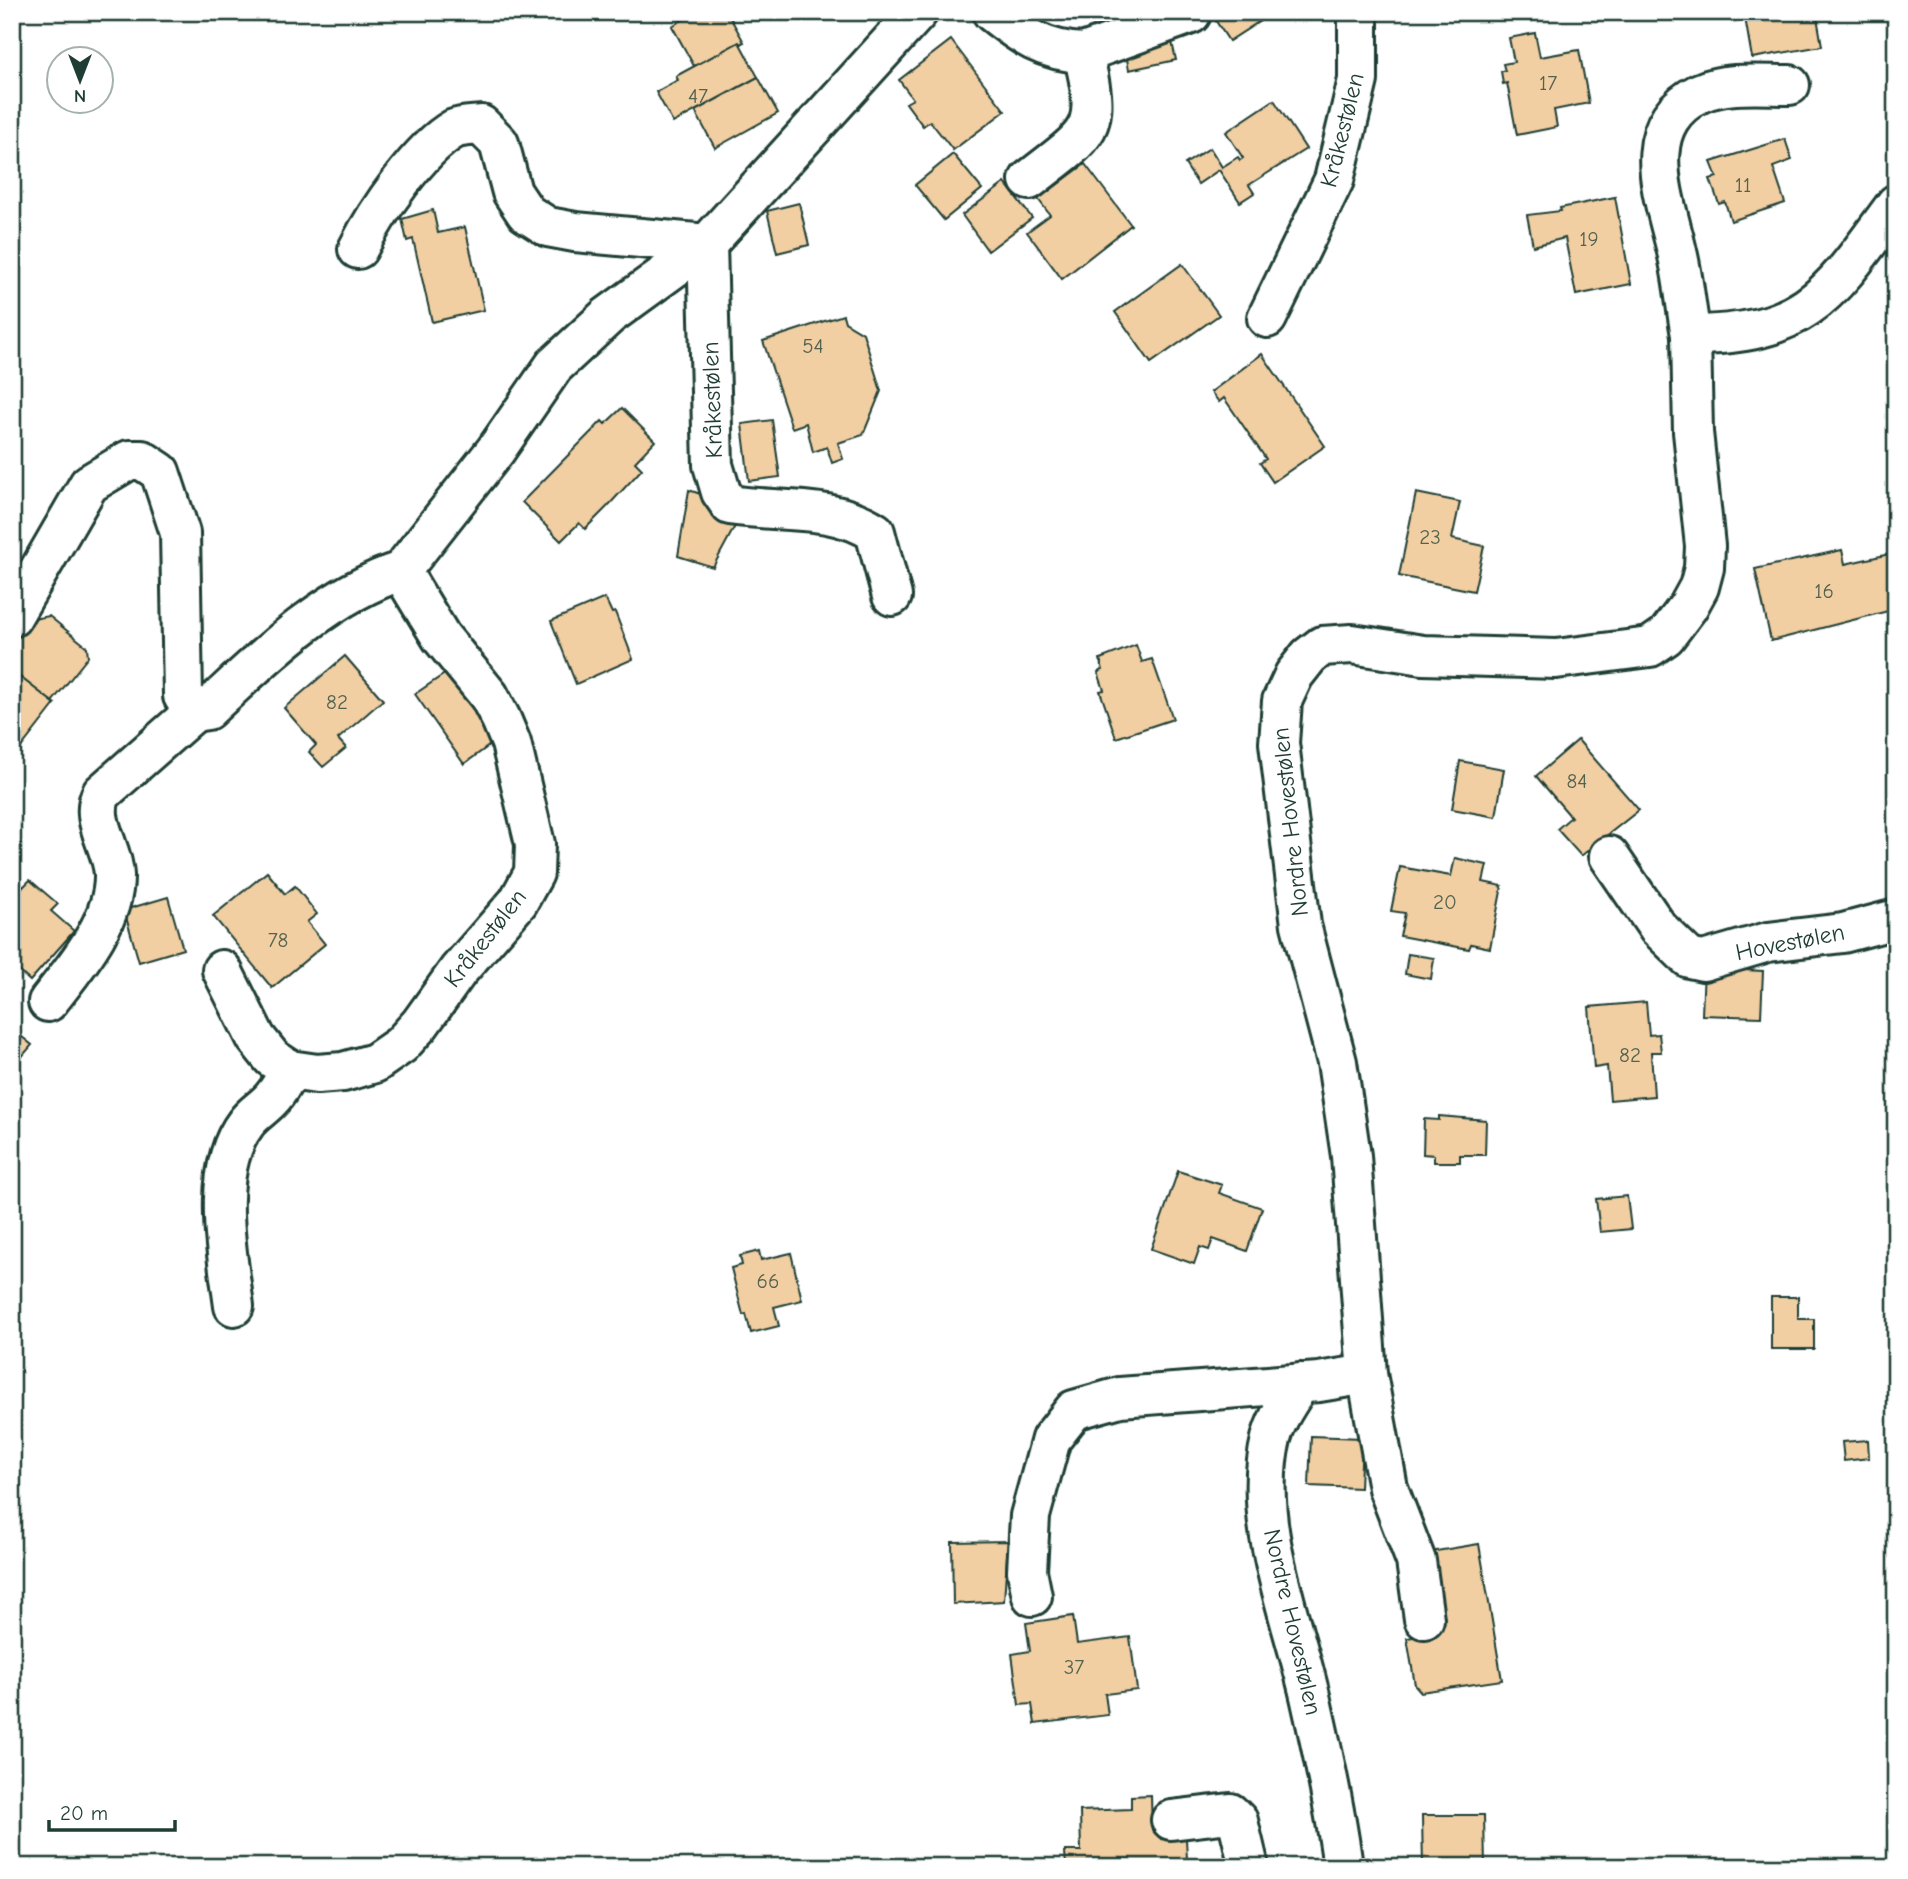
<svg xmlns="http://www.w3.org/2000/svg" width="1908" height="1879" viewBox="0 0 1908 1879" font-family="'Comic Neue',sans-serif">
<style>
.building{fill:#f1cfa2;stroke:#1f3d34;stroke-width:2}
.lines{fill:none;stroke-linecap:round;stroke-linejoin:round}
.minor-casing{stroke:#1f3d34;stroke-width:44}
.minor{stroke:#fff;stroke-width:38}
.labels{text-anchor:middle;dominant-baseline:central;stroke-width:5;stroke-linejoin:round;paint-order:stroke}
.number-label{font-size:21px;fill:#546250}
.street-label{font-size:24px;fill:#1f3d34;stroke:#fff}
</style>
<rect width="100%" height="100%" fill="#fff"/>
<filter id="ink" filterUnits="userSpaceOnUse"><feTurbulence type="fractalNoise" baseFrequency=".0143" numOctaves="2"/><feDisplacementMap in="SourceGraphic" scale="14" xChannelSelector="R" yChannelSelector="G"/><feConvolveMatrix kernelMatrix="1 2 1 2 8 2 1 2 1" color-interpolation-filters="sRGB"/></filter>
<g filter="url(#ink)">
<g class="building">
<polygon points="696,12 727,12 744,42 694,66 672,26"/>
<polygon points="1210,12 1284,12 1274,19 1271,14 1229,41"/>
<polygon points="1744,12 1807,12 1808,19 1817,17 1822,46 1752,58"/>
<polygon points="1170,33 1176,60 1129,70 1124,43"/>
<polygon points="1535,33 1540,57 1579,50 1589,103 1554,110 1557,127 1517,135 1507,83 1503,84 1501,71 1505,71 1503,64 1514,62 1509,38"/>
<polygon points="951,40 1005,111 953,150 930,121 923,126 906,103 913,99 899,80"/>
<polygon points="739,42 758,77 673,123 656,92 678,80 676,76"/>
<polygon points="758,77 778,113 715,148 695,111"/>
<polygon points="1274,100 1306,149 1249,185 1254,193 1240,202 1219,170 1198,184 1185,164 1210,148 1222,167 1238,157 1240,160 1243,158 1226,132"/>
<polygon points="1785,139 1792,160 1773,167 1785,203 1731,221 1725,202 1719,204 1710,179 1717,177 1711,162"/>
<polygon points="953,154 982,189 944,220 915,185"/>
<polygon points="1085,164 1131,225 1062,279 1027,232 1050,215 1038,199"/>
<polygon points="1005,183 1032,218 988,251 962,215"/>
<polygon points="1615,197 1631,284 1576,295 1565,238 1533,246 1527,215 1561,211 1560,208"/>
<polygon points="799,203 809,245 777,253 767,211"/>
<polygon points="433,210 438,233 465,227 484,310 432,322 413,239 407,241 402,219"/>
<polygon points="1182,264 1219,315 1151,363 1115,312"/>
<polygon points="843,315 845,322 863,333 881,391 863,435 838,443 843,459 832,463 827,447 813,452 806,423 792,428 763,341"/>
<polygon points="1262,354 1325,446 1273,482 1260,463 1266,459 1224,398 1219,402 1211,392"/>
<polygon points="622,408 655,441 635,462 642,469 607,507 585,529 579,523 561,541 522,502 602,421 605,424"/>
<polygon points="772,420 780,477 749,481 742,424"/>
<polygon points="689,490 726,503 741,515 713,567 678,556"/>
<polygon points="1416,493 1460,502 1452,539 1484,546 1474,591 1399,576"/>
<polygon points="1842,550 1845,564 1894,553 1896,609 1771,641 1755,569"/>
<polygon points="605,598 612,613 615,612 633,659 576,684 551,621"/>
<polygon points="49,616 87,647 88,657 52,702 12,671 12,641 33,619"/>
<polygon points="1136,645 1142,662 1152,659 1173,719 1116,738 1100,691 1104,690 1098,672 1103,670 1100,659"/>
<polygon points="345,656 383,700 338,739 346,748 323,767 309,752 316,745 284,708"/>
<polygon points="12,671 55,704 12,759"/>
<polygon points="449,671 497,740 464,764 415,694"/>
<polygon points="1578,740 1639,810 1581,856 1557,829 1571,817 1536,776"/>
<polygon points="1460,761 1504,769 1496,817 1452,809"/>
<polygon points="1455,858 1487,865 1483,882 1502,886 1490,948 1471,944 1469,949 1400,936 1405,913 1391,911 1400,867 1451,876"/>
<polygon points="267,872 285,894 295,886 317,914 307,922 325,944 272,988 213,916"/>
<polygon points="12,877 23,887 30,880 58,904 51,911 74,931 30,981 12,965"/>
<polygon points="168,897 183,949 139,962 124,910"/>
<polygon points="1408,954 1434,958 1431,979 1405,974"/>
<polygon points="1704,968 1763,971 1761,1017 1702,1015"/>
<polygon points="1646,1002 1649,1035 1659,1034 1661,1052 1651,1052 1654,1096 1610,1100 1607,1066 1594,1068 1589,1007"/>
<polygon points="12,1029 32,1045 12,1068"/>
<polygon points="1439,1116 1486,1120 1485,1155 1460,1155 1460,1162 1434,1162 1434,1155 1423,1154 1424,1119 1439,1120"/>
<polygon points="1178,1171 1222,1185 1219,1193 1262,1208 1247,1251 1213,1239 1209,1250 1200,1247 1194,1264 1151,1249"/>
<polygon points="1627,1196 1631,1229 1600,1232 1596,1199"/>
<polygon points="759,1251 761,1260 791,1253 802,1300 774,1307 779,1326 751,1333 746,1314 743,1315 731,1268 742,1265 740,1256"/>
<polygon points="1771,1297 1798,1297 1798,1319 1814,1319 1814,1349 1771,1349"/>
<polygon points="1311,1436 1362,1438 1360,1488 1309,1486"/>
<polygon points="1868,1440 1869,1458 1844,1461 1842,1442"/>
<polygon points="1008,1541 1004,1601 953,1604 952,1542"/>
<polygon points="1479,1544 1502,1680 1421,1692 1415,1685 1407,1638 1438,1633 1424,1553"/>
<polygon points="1073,1616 1077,1644 1130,1637 1137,1690 1105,1694 1108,1715 1035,1724 1032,1704 1019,1705 1012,1654 1030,1651 1026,1623"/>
<polygon points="1151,1795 1152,1830 1161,1839 1186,1838 1187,1860 1179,1860 1179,1867 1066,1867 1065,1851 1081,1851 1080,1811 1131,1809 1131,1796"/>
<polygon points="1422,1815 1484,1815 1485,1867 1423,1867"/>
</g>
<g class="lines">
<defs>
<g id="minor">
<path d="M 992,12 C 1022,36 1043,51 1083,53 L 1191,14"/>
<path d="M 1790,85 C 1763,85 1725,81 1700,93 C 1632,127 1667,203 1678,256 C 1684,282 1686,309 1691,335 C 1809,335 1831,292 1896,204"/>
<path d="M 1029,180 C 1089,132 1103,134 1083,53"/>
<path d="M 358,249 C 376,213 419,149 454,129 C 462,126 473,126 481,125 L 499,143 L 512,192 L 526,213 L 548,227 L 575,232 L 707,244 L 713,465 L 721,492 L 730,505 C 779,513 832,504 875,532 L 892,596"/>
<polyline points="1267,318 1334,180 1358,80 1358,12"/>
<path d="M 12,617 L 89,484 L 129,460 L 142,460 L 160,472 L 180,533 L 183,696 L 194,712 L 207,710 C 264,657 326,595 401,571 L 496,450 L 554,366 L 608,316 L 707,244 L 918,12"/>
<polyline points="1609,856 1658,928 1689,958 1703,961 1768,942 1843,933 1896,919"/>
<polyline points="222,970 256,1038 272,1058 290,1070 317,1074 343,1072 375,1063 401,1045 420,1024 458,971 518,902 534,873 535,844 511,743 501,719 489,696 441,637 401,571"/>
<path d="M 48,1002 C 75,967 115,922 114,875 C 113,847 88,819 102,793 L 194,712"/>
<path d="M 234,1306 C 227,1252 210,1170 246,1123 C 253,1113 265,1107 273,1097 C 280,1089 285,1079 290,1070"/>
<path d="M 1300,1383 C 1289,1402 1276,1418 1271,1439 C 1250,1522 1295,1624 1312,1705 C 1324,1758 1336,1813 1343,1867"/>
<polyline points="1032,1596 1027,1571 1030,1516 1051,1439 1074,1410 1120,1397 1319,1382 1367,1374"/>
<polyline points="1424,1619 1416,1561 1388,1488 1367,1374 1351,1156 1337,1062 1301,925 1279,743 1282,701 1294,675 1309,656 1322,646 1352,644 1423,655 1556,659 1650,647 1666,636 1688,607 1699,587 1704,568 1705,546 1693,432 1691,335"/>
<polyline points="1171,1820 1230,1813 1238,1821 1249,1867"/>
</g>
</defs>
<use href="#minor" class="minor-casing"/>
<use href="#minor" class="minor"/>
</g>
</g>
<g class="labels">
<g class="number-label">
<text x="1548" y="83">17</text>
<text x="698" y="96">47</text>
<text x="1743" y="185">11</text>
<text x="1589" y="239">19</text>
<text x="813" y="346">54</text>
<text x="1430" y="537">23</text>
<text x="1824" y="591">16</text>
<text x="337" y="702">82</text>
<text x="1577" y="781">84</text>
<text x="1445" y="902">20</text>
<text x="278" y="940">78</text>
<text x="1630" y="1055">82</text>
<text x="768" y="1281">66</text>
<text x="1074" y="1667">37</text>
</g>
<g class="street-label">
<text transform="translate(1342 130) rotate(-76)">Kråkestølen</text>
<text transform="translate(712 400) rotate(-92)">Kråkestølen</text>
<text transform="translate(1290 822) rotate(-96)">Nordre Hovestølen</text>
<text transform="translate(485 938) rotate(-52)">Kråkestølen</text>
<text transform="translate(1790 942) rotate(-11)">Hovestølen</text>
<text transform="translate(1293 1622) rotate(77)">Nordre Hovestølen</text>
</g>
</g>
<rect width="1908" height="1879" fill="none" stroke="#fff" stroke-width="42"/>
<rect x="21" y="21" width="1866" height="1837" fill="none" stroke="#1f3d34" stroke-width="2.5" filter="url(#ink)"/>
<g transform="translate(80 80) rotate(180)"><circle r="33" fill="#ffffff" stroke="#a5b1ae" stroke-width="2"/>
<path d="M0-5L12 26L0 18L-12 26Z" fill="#1f3d34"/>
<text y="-10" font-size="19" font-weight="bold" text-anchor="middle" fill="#1f3d34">N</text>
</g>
<path d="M49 1820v10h126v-10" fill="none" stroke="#1f3d34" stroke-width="3.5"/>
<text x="60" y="1820" font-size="21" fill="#1f3d34" stroke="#ffffff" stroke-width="5" paint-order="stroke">20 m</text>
</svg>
